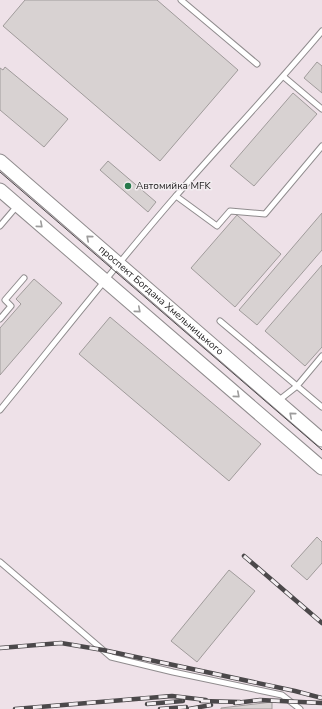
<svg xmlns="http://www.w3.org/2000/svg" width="322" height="709" viewBox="0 0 322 709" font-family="'Nunito Sans',sans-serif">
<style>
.built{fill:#eee1e8}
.building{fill:#d8d2d2;stroke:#a09b9b}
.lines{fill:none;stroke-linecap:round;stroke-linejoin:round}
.service-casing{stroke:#908c8e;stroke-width:7}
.secondary-casing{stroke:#908c8e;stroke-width:15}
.service{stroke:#fff;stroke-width:5}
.secondary{stroke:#fff;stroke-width:13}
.tram{stroke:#4b484a;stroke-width:1}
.rail-casing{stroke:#4b484a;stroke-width:4.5}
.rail{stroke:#f3eef1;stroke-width:3;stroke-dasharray:9;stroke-linecap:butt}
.oneway{stroke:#9d9c9c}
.poi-dot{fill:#27794b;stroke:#f3eef1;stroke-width:1.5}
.labels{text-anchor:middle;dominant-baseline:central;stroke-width:3;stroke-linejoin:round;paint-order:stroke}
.poi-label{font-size:10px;fill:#252324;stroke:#f3eef1;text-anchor:start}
.street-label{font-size:10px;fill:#252324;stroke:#f3eef1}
</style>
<rect width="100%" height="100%" fill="#f3eef1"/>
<rect class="built" x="0" y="0" width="322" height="709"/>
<g class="building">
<polygon points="25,0 157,0 238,70 160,161 3,26"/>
<polygon points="317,62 322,66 322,93 304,78"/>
<polygon points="5,67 68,119 44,147 0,110 0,68 3,70"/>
<polygon points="293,93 317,114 254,186 230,166"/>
<polygon points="108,161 156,202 148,212 100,170"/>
<polygon points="322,213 322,250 257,325 239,310"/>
<polygon points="237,215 281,254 235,307 191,268"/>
<polygon points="322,265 322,347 305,366 265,331"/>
<polygon points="34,279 62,303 0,375 0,328 21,304 16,299"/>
<polygon points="110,317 261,444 229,481 79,354"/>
<polygon points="317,537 322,542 322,563 307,580 291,566"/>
<polygon points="229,570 255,591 197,662 171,641"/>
<polygon points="272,702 272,709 221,709 221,708"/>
</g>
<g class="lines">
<defs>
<g id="service">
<polyline points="181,0 257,64"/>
<polyline points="284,77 322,109"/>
<polyline points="176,196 217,226 230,211 265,214 322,146"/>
<polyline points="0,226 17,206"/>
<polyline points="0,319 11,306 5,300 24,278"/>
<polyline points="220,321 322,407"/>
<polyline points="278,401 297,386 322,356"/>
<path d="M 0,410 C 58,339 115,266 175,197 C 224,141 274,88 322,31"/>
<polyline points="0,562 111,657 173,672 282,695 300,709"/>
</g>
<g id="secondary">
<path id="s1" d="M 0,161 L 322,440"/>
<polyline points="0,190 322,468"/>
</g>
</defs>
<use href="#service" class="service-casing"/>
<use href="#secondary" class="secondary-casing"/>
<use href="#service" class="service"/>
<use href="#secondary" class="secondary"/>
<polyline class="tram" points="0,172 322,450"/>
<defs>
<g id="rail">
<polyline points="244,556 322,623"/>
<polyline points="0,648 61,643 103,650 295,691 322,698"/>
<polyline points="201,701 240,702"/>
<polyline points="235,703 260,700 322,703"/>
<polyline points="147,704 183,701"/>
<polyline points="15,709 172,696 206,700"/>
<polyline points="160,709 186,707"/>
<polyline points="189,709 211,705"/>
</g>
</defs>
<use href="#rail" class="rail-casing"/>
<use href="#rail" class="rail"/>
</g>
<defs><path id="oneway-chevron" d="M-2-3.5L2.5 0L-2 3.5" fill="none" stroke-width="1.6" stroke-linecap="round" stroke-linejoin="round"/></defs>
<g class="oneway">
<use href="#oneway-chevron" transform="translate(40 225) rotate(41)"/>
<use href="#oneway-chevron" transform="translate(89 238) rotate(-139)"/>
<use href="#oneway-chevron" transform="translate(138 310) rotate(41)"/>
<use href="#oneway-chevron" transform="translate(237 395) rotate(41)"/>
<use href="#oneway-chevron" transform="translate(292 415) rotate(-139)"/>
</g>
<circle class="poi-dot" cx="128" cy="186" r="4"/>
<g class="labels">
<g class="poi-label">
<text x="136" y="186">Автомийка MFK</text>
</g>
<g class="street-label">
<text stroke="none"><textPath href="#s1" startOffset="213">проспект Богдана Хмельницького</textPath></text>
</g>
</g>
</svg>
